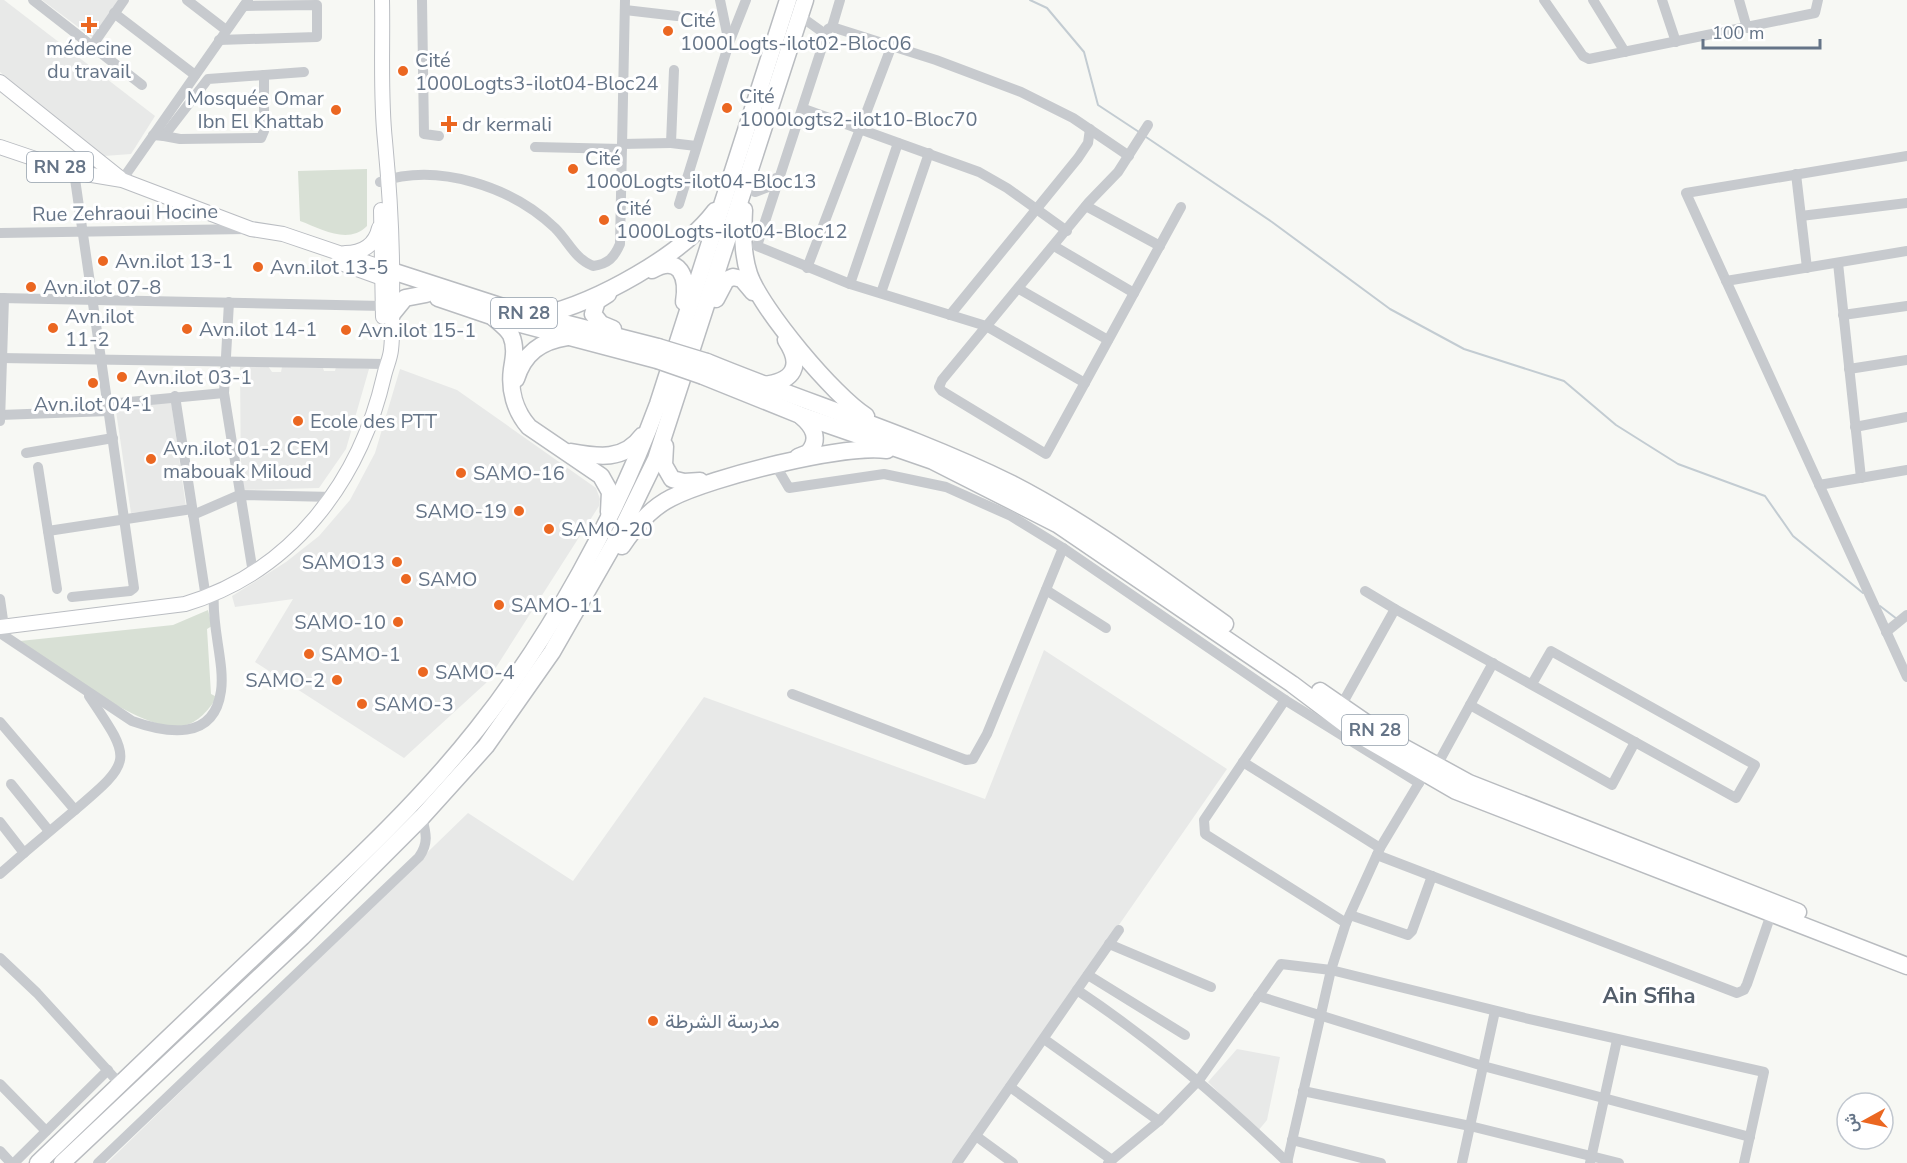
<svg xmlns="http://www.w3.org/2000/svg" width="1907" height="1163" viewBox="0 0 1907 1163" font-family="'Nunito Sans',Vazirmatn,sans-serif">
<style>
.built{fill:#e8e9e8}
.green{fill:#d8e0d5}
.lines{fill:none;stroke-linecap:round;stroke-linejoin:round}
.stream{stroke:#c3ccd2;stroke-width:2}
.major-casing{stroke:#babdc2;stroke-width:16}
.highway-casing{stroke:#b9bcc0;stroke-width:19}
.minor{stroke:#c7cace;stroke-width:10}
.major{stroke:#fff;stroke-width:14}
.highway{stroke:#fff;stroke-width:16}
.highway-bridge-casing{stroke:#b9bcc0;stroke-width:19;stroke-linecap:butt}
.highway-bridge{stroke:#fff;stroke-width:16}
.poi-dot{fill:#eb6721;stroke:#fff;stroke-width:2}
.labels{text-anchor:middle;dominant-baseline:central;stroke-width:6;stroke-linejoin:round;paint-order:stroke}
.shield{fill:#fff;stroke:#939eab;stroke-width:1.5}
.shield-label{font-size:18px;font-weight:bold;fill:#657487}
.poi-label{font-size:20px;fill:#657487;stroke:#fff;text-anchor:start}
.street-label{font-size:20px;fill:#657487;stroke:#fff}
.quarter-label{font-size:22px;font-weight:bold;fill:#535e6b;stroke:#fff}
</style>
<rect width="100%" height="100%" fill="#f7f8f4"/>
<g class="built">
<polygon points="0,0 4,0 155,116 131,154 104,156 0,72"/>
<polygon points="42,0 121,0 93,38"/>
<polygon points="240,365 268,366 272,372 281,372 282,367 323,368 324,371 335,371 336,367 369,369 346,449 319,488 241,490"/>
<polygon points="400,369 457,390 596,488 600,499 599,506 486,683 404,758 255,662 293,599 235,607 232,596 286,562 319,536 350,500 375,453"/>
<polygon points="171,401 186,507 131,513 116,411"/>
<polygon points="1044,650 1227,769 954,1163 107,1163 468,813 573,881 704,697 985,799"/>
<polygon points="1237,1049 1280,1057 1267,1120 1258,1131 1208,1082"/>
</g>
<g class="green">
<path d="M 367,169 L 367,226 C 348,245 322,229 300,221 L 298,171 Z"/>
<path d="M 208,610 L 212,626 L 207,629 L 211,694 L 217,697 C 209,709 199,723 182,726 C 141,733 56,664 20,641 L 173,625 Z"/>
</g>
<g class="lines">
<g class="stream">
<polyline points="1030,0 1047,8 1084,52 1098,105 1139,132"/>
<polyline points="1146,137 1272,222 1390,309 1464,349 1564,381 1616,425 1678,464 1765,496 1793,536 1863,593"/>
<polyline points="1880,606 1897,619"/>
</g>
<defs>
<g id="major">
<polyline points="0,82 120,178"/>
<polyline points="0,147 74,172 122,180 251,229 283,234 392,271"/>
<polyline points="381,210 383,317"/>
<path d="M 345,253 C 362,253 375,246 379,228"/>
<polyline points="343,264 390,281"/>
<path d="M 0,627 L 185,604 C 292,572 360,481 384,376 C 386,367 390,359 391,350 C 393,334 392,316 392,300 C 393,247 390,194 385,141 C 380,95 383,47 382,0"/>
</g>
<g id="highway">
<path d="M 744,210 C 743,232 742,253 749,274 C 761,309 835,397 866,416"/>
<path d="M 652,270 C 680,254 688,277 684,302"/>
<polyline points="392,271 509,309 658,347"/>
<polyline points="608,294 597,301 593,314 601,324 613,329"/>
<polyline points="438,298 494,317 657,360"/>
<polyline points="716,299 726,280 733,277 742,279 753,292"/>
<polyline points="392,314 405,298 426,294"/>
<path d="M 542,315 C 597,302 681,256 715,211"/>
<path d="M 494,318 C 500,323 507,328 511,335 C 516,347 514,357 512,369 C 509,390 515,411 529,427 L 601,476 L 610,492 L 609,512"/>
<path d="M 707,362 C 809,404 913,435 1012,484 C 1088,523 1156,575 1225,624"/>
<polyline points="703,376 800,415 933,461 1057,524 1292,684 1361,736 1456,791 1907,966"/>
<path d="M 516,379 C 524,353 541,341 567,337"/>
<path d="M 764,385 C 794,381 803,366 786,340"/>
<polyline points="665,446 664,465 672,479 684,482 700,481"/>
<path d="M 571,452 C 598,457 624,461 642,436"/>
<path d="M 798,457 L 808,453 C 821,439 813,426 801,416"/>
<path d="M 622,546 C 634,528 651,508 671,498 C 712,477 843,444 887,450"/>
<polyline points="1320,691 1394,742 1469,783 1798,912"/>
<path d="M 38,1163 C 117,1087 196,1011 276,936 C 346,870 417,805 477,729 C 551,636 617,515 658,404 L 788,0"/>
<polyline points="62,1163 302,937 422,817 486,746 552,652 619,535 656,459 805,0"/>
</g>
</defs>
<use href="#major" class="major-casing"/>
<use href="#highway" class="highway-casing"/>
<g class="minor">
<polyline points="33,0 142,85"/>
<polyline points="187,0 226,30"/>
<polyline points="422,0 424,134 439,136"/>
<polyline points="720,0 729,43"/>
<polyline points="1544,0 1583,56 1589,59 1815,13 1818,0"/>
<polyline points="1593,0 1625,52"/>
<polyline points="1662,0 1676,42"/>
<polyline points="1739,0 1747,28"/>
<polyline points="625,10 677,16"/>
<polyline points="114,13 195,75"/>
<polyline points="800,16 821,31 825,42"/>
<polyline points="832,27 840,0"/>
<polyline points="219,40 317,37 317,5 244,6"/>
<polyline points="92,46 124,0"/>
<polyline points="674,70 671,143 696,146"/>
<polyline points="804,109 979,172 1007,188 1067,231"/>
<polyline points="1148,125 1118,172 1089,202 942,380 939,387 942,391 1046,454 1181,207"/>
<polyline points="153,135 164,136 208,79 304,72"/>
<polyline points="164,136 180,139 261,138 264,131 264,75"/>
<polyline points="622,144 671,143"/>
<polyline points="535,147 622,149"/>
<polyline points="1907,156 1686,193 1907,677"/>
<polyline points="1796,174 1807,268"/>
<polyline points="122,180 248,0"/>
<polyline points="746,180 755,192 768,187 776,178"/>
<path d="M 380,182 C 438,162 512,187 555,228 C 569,242 574,258 593,266 C 608,264 614,258 620,244 L 625,0"/>
<polyline points="679,204 729,43 746,0"/>
<polyline points="1086,206 1160,246"/>
<polyline points="1801,216 1907,203"/>
<polyline points="0,233 246,229"/>
<polyline points="1054,246 1134,293"/>
<polyline points="1838,263 1861,478"/>
<polyline points="807,268 892,45"/>
<polyline points="1726,281 1907,251"/>
<polyline points="850,284 898,143"/>
<polyline points="1019,289 1108,340"/>
<polyline points="881,293 929,153"/>
<polyline points="0,298 383,306"/>
<polyline points="229,302 224,393 253,573"/>
<polyline points="950,315 1078,158 1088,143 1090,129"/>
<polyline points="1843,315 1907,306"/>
<polyline points="0,358 386,364"/>
<polyline points="1849,369 1907,360"/>
<polyline points="1085,383 986,326 850,284 757,246 828,29 832,27 936,60 1021,92 1073,118 1129,156"/>
<polyline points="175,396 206,598"/>
<polyline points="108,404 224,393"/>
<polyline points="0,415 109,411"/>
<polyline points="0,421 4,298"/>
<polyline points="1855,427 1907,417"/>
<polyline points="26,453 113,438"/>
<polyline points="776,466 789,488 884,474 946,487 1011,516 1063,548 1285,700 1419,783"/>
<polyline points="38,467 57,589"/>
<polyline points="1819,485 1907,470"/>
<polyline points="193,515 239,495 334,497"/>
<polyline points="48,531 192,509"/>
<polyline points="1046,590 1106,628"/>
<polyline points="1365,591 1395,609 1736,798 1755,765 1551,651 1532,684"/>
<polyline points="72,597 130,591 134,588 74,172"/>
<polyline points="0,599 4,627"/>
<polyline points="1886,632 1907,615"/>
<path d="M 0,633 L 132,721 C 166,733 214,742 221,691 C 225,664 211,625 214,594"/>
<polyline points="792,694 966,760 973,759 987,734 1063,548"/>
<polyline points="1285,700 1204,820 1205,834 1346,923"/>
<polyline points="1470,705 1612,785 1635,742"/>
<polyline points="1341,706 1395,609"/>
<path d="M 0,722 L 75,810 C 134,760 132,760 89,696"/>
<polyline points="1243,762 1380,848"/>
<polyline points="1436,767 1493,663"/>
<polyline points="11,784 49,831"/>
<polyline points="0,822 24,853 0,874"/>
<polyline points="24,853 75,810"/>
<polyline points="1377,855 1737,993 1744,990 1747,984 1768,923"/>
<polyline points="1350,915 1408,935 1412,931 1432,876"/>
<polyline points="1109,944 1211,987"/>
<polyline points="0,958 37,993 120,1084"/>
<polyline points="1088,975 1185,1035"/>
<polyline points="1077,990 1119,930"/>
<polyline points="1258,996 1483,1066 1750,1137"/>
<polyline points="1044,1039 1159,1121"/>
<polyline points="0,1084 46,1131"/>
<polyline points="1010,1087 1112,1160"/>
<polyline points="1303,1091 1470,1126 1619,1163"/>
<polyline points="976,1136 1013,1163"/>
<polyline points="1292,1140 1381,1163"/>
<polyline points="0,1151 11,1163"/>
<polyline points="14,1163 108,1070"/>
<path d="M 98,1163 L 419,857 C 429,843 426,833 422,817"/>
<path d="M 957,1163 L 1077,990 C 1156,1043 1219,1097 1288,1163"/>
<polyline points="1108,1163 1159,1121 1199,1080 1281,964 1331,970 1525,1018 1764,1072 1744,1163"/>
<polyline points="1287,1163 1331,970 1346,923 1380,848 1422,778"/>
<polyline points="1462,1163 1495,1011"/>
<polyline points="1590,1163 1617,1040"/>
</g>
<use href="#major" class="major"/>
<use href="#highway" class="highway"/>
<defs>
<g id="highway-bridge">
<polyline points="658,347 707,362"/>
<polyline points="657,360 703,376"/>
</g>
</defs>
<use href="#highway-bridge" class="highway-bridge-casing"/>
<use href="#highway-bridge" class="highway-bridge"/>
</g>
<g class="poi-dot">
<path d="M86 16h6v6h6v6h-6v6h-6v-6h-6v-6h6z"/>
<circle cx="668" cy="31" r="6"/>
<circle cx="403" cy="71" r="6"/>
<circle cx="727" cy="108" r="6"/>
<circle cx="336" cy="110" r="6"/>
<path d="M446 115h6v6h6v6h-6v6h-6v-6h-6v-6h6z"/>
<circle cx="573" cy="169" r="6"/>
<circle cx="604" cy="220" r="6"/>
<circle cx="103" cy="261" r="6"/>
<circle cx="258" cy="267" r="6"/>
<circle cx="31" cy="287" r="6"/>
<circle cx="53" cy="328" r="6"/>
<circle cx="187" cy="329" r="6"/>
<circle cx="346" cy="330" r="6"/>
<circle cx="122" cy="377" r="6"/>
<circle cx="93" cy="383" r="6"/>
<circle cx="298" cy="421" r="6"/>
<circle cx="151" cy="459" r="6"/>
<circle cx="461" cy="473" r="6"/>
<circle cx="519" cy="511" r="6"/>
<circle cx="549" cy="529" r="6"/>
<circle cx="397" cy="562" r="6"/>
<circle cx="406" cy="579" r="6"/>
<circle cx="499" cy="605" r="6"/>
<circle cx="398" cy="622" r="6"/>
<circle cx="309" cy="654" r="6"/>
<circle cx="423" cy="672" r="6"/>
<circle cx="337" cy="680" r="6"/>
<circle cx="362" cy="704" r="6"/>
<circle cx="653" cy="1021" r="6"/>
</g>
<g class="labels">
<g class="shield">
<rect x="27" y="152" width="66" height="30" rx="4.5"/>
<rect x="491" y="298" width="66" height="30" rx="4.5"/>
<rect x="1342" y="715" width="66" height="30" rx="4.5"/>
</g>
<g class="shield-label">
<text x="60" y="167">RN 28</text>
<text x="524" y="313">RN 28</text>
<text x="1375" y="730">RN 28</text>
</g>
<g class="poi-label">
<text x="680" y="20">Cité<tspan x="680" dy="23">1000Logts-ilot02-Bloc06</tspan></text>
<text x="89" y="48" text-anchor="middle">médecine<tspan x="89" dy="23">du travail</tspan></text>
<text x="415" y="60">Cité<tspan x="415" dy="23">1000Logts3-ilot04-Bloc24</tspan></text>
<text x="739" y="96">Cité<tspan x="739" dy="23">1000logts2-ilot10-Bloc70</tspan></text>
<text x="324" y="98" text-anchor="end">Mosquée Omar<tspan x="324" dy="23">Ibn El Khattab</tspan></text>
<text x="462" y="124">dr kermali</text>
<text x="585" y="158">Cité<tspan x="585" dy="23">1000Logts-ilot04-Bloc13</tspan></text>
<text x="616" y="208">Cité<tspan x="616" dy="23">1000Logts-ilot04-Bloc12</tspan></text>
<text x="115" y="261">Avn.ilot 13-1</text>
<text x="270" y="267">Avn.ilot 13-5</text>
<text x="43" y="287">Avn.ilot 07-8</text>
<text x="65" y="316">Avn.ilot<tspan x="65" dy="23">11-2</tspan></text>
<text x="199" y="329">Avn.ilot 14-1</text>
<text x="358" y="330">Avn.ilot 15-1</text>
<text x="134" y="377">Avn.ilot 03-1</text>
<text x="93" y="404" text-anchor="middle">Avn.ilot 04-1</text>
<text x="310" y="421">Ecole des PTT</text>
<text x="163" y="448">Avn.ilot 01-2 CEM<tspan x="163" dy="23">mabouak Miloud</tspan></text>
<text x="473" y="473">SAMO-16</text>
<text x="507" y="511" text-anchor="end">SAMO-19</text>
<text x="561" y="529">SAMO-20</text>
<text x="385" y="562" text-anchor="end">SAMO13</text>
<text x="418" y="579">SAMO</text>
<text x="511" y="605">SAMO-11</text>
<text x="386" y="622" text-anchor="end">SAMO-10</text>
<text x="321" y="654">SAMO-1</text>
<text x="435" y="672">SAMO-4</text>
<text x="325" y="680" text-anchor="end">SAMO-2</text>
<text x="374" y="704">SAMO-3</text>
<text x="665" y="1021">مدرسة الشرطة</text>
</g>
<g class="street-label">
<text transform="translate(125 213) rotate(-1)">Rue Zehraoui Hocine</text>
</g>
<g class="quarter-label">
<text x="1649" y="996">Ain Sfiha</text>
</g>
</g>
<g transform="translate(1865 1121) rotate(262)"><circle r="28" fill="#ffffff" stroke="#c1c7cf" stroke-width="1.5"/>
<path d="M0-4.5L10 22L0 15L-10 22Z" fill="#eb6721"/>
<text y="-9" font-size="16" font-weight="bold" text-anchor="middle" fill="#657487">ش</text>
</g>
<path d="M1703 39v9h117v-9" fill="none" stroke="#657487" stroke-width="3"/>
<text x="1712" y="39" font-size="18" fill="#657487" stroke="#ffffff" stroke-width="4.5" paint-order="stroke">100 m</text>
</svg>
